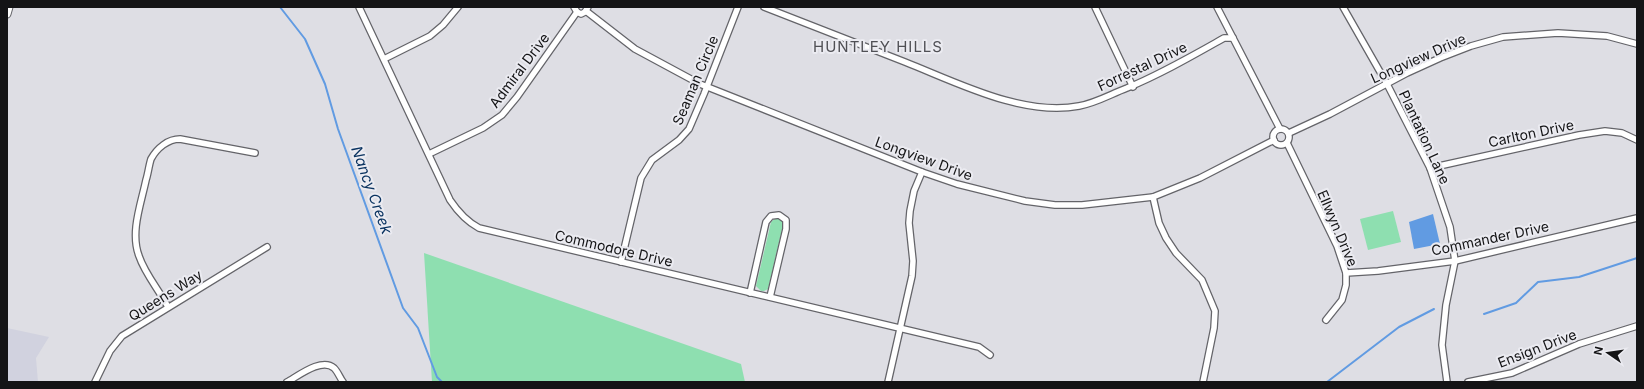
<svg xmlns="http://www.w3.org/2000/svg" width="1644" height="389" viewBox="0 0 1644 389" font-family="Inter,sans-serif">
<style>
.built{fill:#d1d2df}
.green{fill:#8edfb0}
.water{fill:#619be2}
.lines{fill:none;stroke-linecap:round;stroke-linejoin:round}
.stream{stroke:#619be2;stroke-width:2}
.minor-casing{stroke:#646469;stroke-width:8}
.tertiary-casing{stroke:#646469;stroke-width:9}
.minor{stroke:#fff;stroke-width:5.5}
.tertiary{stroke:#fff;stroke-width:7}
.labels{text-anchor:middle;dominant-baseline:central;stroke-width:4;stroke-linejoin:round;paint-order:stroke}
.street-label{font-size:14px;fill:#141416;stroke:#ebebf1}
.neighbourhood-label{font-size:15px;letter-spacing:1px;fill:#505055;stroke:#ebebf1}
.water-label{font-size:15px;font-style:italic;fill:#0a3360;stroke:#ebebf1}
</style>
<rect width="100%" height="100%" fill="#dedee4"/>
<polygon class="built" points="7,328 49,337 36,358 38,382 7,382"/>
<g class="green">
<polygon points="1393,211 1401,242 1368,250 1360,219"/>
<polygon points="778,218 783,222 783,225 768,289 764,291 761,291 756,286 771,222 773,220"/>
<polygon points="424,253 741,364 745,382 432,382"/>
</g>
<polygon class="water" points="1433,214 1440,244 1414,249 1409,222"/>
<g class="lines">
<g class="stream">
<polyline points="280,7 305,39 325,84 338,129 403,308 418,328 437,377 442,382"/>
<polyline points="1484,314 1516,303 1538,282 1579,277 1637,258"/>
<polyline points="1327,382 1399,327 1434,309"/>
</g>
<defs>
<g id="minor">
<path d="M 359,7 L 450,200 C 458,212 466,221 479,228 L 979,347 L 990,355"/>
<polyline points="574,7 577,12 581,14 585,12 588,7"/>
<path d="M 764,7 C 811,25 858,44 905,62 C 956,82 1023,117 1079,106 C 1096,103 1111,94 1127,88 C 1161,74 1192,56 1224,38 L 1233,38"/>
<polyline points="1095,7 1133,87"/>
<polyline points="1217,7 1280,129"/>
<polyline points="1343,7 1387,84 1430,168 1450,227 1455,261 1446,305 1442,345 1447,382"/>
<polyline points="586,11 635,49 700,84 922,172 957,184 1025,201 1055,205 1082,205 1153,197 1200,178 1274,140"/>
<polyline points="384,59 430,36 443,25 458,7"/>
<circle cx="1281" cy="137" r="8"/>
<polyline points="1289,133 1330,114 1407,73 1440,58 1471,46 1503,37 1558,33 1607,36 1637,44"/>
<polyline points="1287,143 1337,246 1346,273 1346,285 1342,300 1326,320"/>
<polyline points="429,154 483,128 502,115 517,97 577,12"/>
<polyline points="1430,168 1579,135 1605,131 1622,133 1637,140"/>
<polyline points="1153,197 1159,223 1166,238 1176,253 1202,280 1215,311 1214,328 1203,382"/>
<polyline points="621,262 641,178 652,160 679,140 689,129 704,94 738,7"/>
<polyline points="1346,273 1378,271 1455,261 1637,218"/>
<polyline points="750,293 766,222 771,216 779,215 786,220 786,229 770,297"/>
<path d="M 168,307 C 159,290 145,274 139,256 C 130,232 141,204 146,180 C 148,174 149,165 151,159 C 157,148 168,139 180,139 L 255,153"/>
<polyline points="95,382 110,351 122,336 267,247"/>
<path d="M 287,382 C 298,376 322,357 334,368 C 338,372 340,378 343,382"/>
<polyline points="888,382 912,276 913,261 909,223 910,211 914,191 922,172"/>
<polyline points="1468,382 1512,373 1579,344 1637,326"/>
</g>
<polyline id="tertiary" points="7,14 9,7"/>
</defs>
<use href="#minor" class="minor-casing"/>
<use href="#tertiary" class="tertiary-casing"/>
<use href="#minor" class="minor"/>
<use href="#tertiary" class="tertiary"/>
</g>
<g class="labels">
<g class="street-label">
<text transform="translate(1418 58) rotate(-24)">Longview Drive</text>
<text transform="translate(1142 66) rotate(-25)">Forrestal Drive</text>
<text transform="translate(519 70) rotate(-53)">Admiral Drive</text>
<text transform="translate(695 80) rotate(-67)">Seaman Circle</text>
<text transform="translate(1531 133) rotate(-12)">Carlton Drive</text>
<text transform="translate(1425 137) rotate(65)">Plantation Lane</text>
<text transform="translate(924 158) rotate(20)">Longview Drive</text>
<text transform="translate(1338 228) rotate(67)">Ellwyn Drive</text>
<text transform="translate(1490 238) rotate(-12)">Commander Drive</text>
<text transform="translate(614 248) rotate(13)">Commodore Drive</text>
<text transform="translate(165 295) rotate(-32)">Queens Way</text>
<text transform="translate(1537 348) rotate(-21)">Ensign Drive</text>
</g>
<g class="neighbourhood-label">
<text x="878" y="46">HUNTLEY HILLS</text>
</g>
<g class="water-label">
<text transform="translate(372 190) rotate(70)">Nancy Creek</text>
</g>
</g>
<rect width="1644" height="389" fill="none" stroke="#141416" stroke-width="16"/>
<g transform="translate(1608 353) rotate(283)" stroke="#ebebf1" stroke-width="3" paint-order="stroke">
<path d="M0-3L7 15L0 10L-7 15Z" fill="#141416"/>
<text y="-6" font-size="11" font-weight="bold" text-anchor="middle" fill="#141416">N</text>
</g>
</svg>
